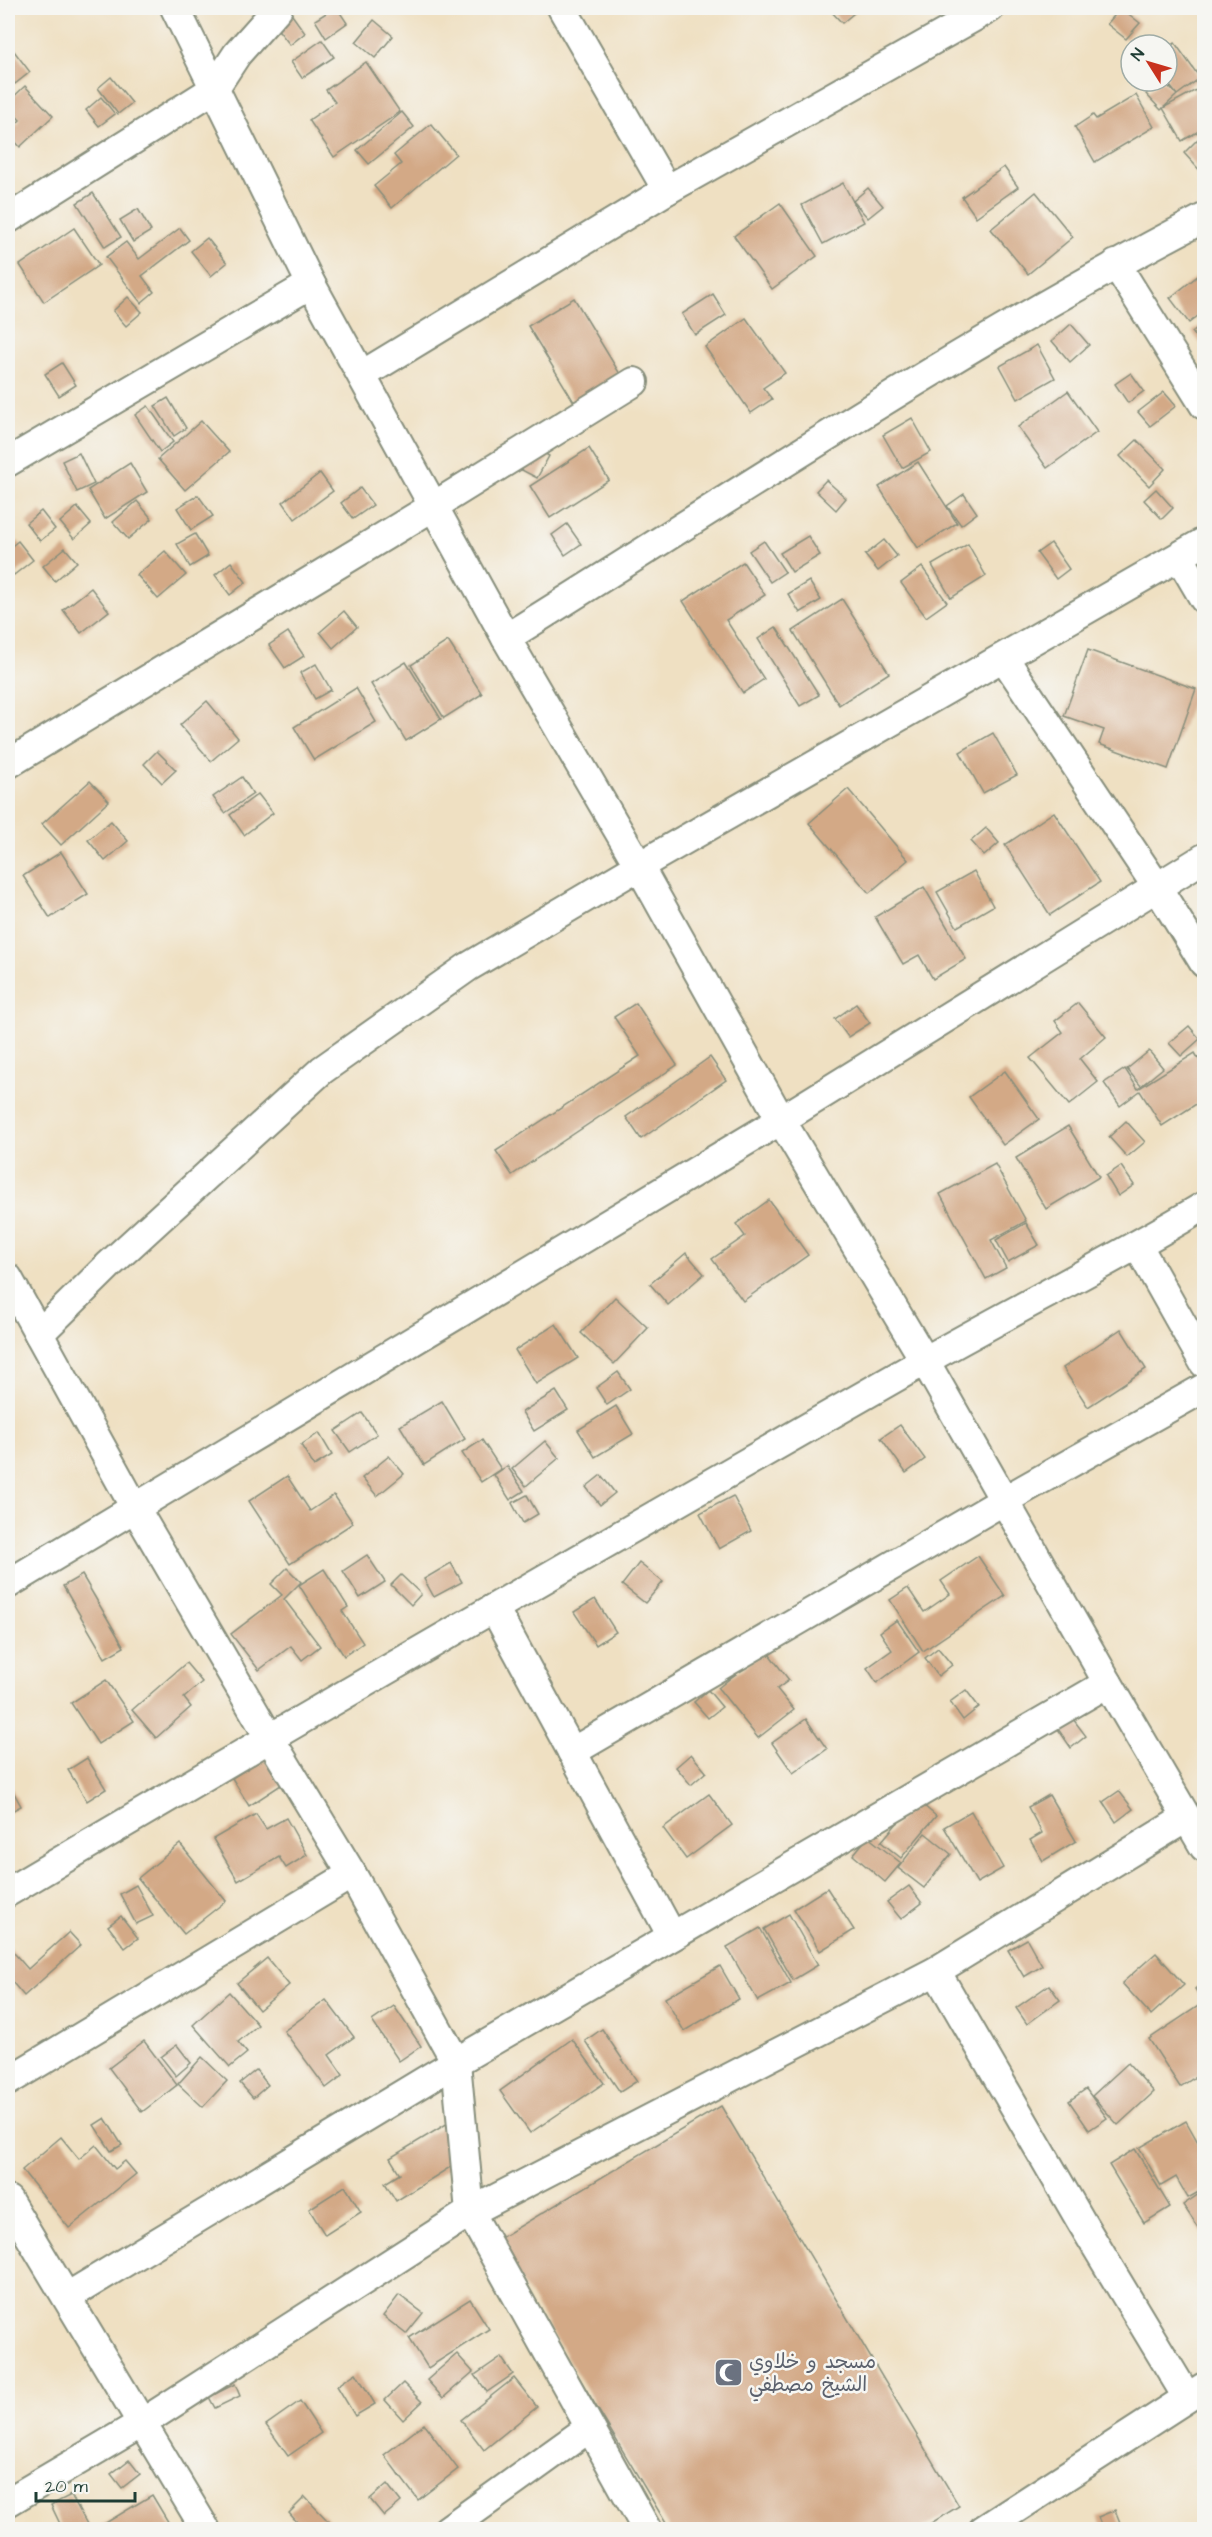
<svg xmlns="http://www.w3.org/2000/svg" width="1212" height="2537" viewBox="0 0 1212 2537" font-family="'Architects Daughter','Playpen Sans Arabic',sans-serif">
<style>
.building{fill:#d3a986}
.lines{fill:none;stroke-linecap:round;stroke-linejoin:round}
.street-casing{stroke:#878e7b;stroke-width:32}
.street{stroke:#fff;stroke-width:28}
.labels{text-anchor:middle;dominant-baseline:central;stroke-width:5;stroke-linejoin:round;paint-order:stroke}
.worship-label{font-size:20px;fill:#5b616d;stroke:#f6f6f2;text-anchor:start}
</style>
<rect width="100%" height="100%" fill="#f6f6f2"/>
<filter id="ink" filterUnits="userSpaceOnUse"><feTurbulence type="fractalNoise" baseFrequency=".0167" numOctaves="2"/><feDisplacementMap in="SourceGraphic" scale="12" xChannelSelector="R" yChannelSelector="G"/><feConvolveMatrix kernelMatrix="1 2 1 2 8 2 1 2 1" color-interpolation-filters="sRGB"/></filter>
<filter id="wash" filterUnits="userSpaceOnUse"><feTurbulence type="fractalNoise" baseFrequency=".008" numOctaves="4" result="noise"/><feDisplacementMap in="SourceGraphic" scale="24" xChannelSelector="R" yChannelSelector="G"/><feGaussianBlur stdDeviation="1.35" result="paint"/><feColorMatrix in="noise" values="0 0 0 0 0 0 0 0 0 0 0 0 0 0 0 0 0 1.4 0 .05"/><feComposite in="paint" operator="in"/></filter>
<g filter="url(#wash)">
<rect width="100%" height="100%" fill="#efe0c2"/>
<g id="blocks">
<g class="building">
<polygon points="334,8 337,8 347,23 326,38 315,20"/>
<polygon points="835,8 860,8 842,23 831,11"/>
<polygon points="1121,8 1140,23 1126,39 1107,24"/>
<polygon points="292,15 305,33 290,45 276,27"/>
<polygon points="374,20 393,36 375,58 356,42"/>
<polygon points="322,40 334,57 302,78 291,62"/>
<polygon points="1175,43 1200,78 1177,95 1161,110 1146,94 1160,81 1163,81 1177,95 1167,82 1167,49"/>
<polygon points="14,51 30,72 15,84 8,74 8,56"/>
<polygon points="366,62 400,112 334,157 309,120 335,102 326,90"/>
<polygon points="111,77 132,103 118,114 98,88"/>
<polygon points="25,86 53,116 20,147 8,133 20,120 8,107 8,102"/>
<polygon points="1196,90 1204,106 1204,128 1182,141 1163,108"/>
<polygon points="1136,95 1154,127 1095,162 1075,127 1093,115 1096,119"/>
<polygon points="101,97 115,114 99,126 86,110"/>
<polygon points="402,112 414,127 369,164 357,150"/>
<polygon points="431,124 456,154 392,208 374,186 401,164 394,155"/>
<polygon points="1204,133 1204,175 1184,153"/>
<polygon points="1004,167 1018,187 976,217 962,197"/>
<polygon points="843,183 864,222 823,244 802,205"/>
<polygon points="868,188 883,206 868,218 853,201"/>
<polygon points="1036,192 1073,237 1028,274 991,229"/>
<polygon points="93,193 121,237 105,247 77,203"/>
<polygon points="780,203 817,256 772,289 734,236"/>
<polygon points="138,209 151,231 133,242 120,220"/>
<polygon points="74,228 99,265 44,302 20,265"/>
<polygon points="180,228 189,240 142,276 154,292 141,303 106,257 126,242 139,259"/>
<polygon points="207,238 227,263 211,276 191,251"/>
<polygon points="1204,271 1204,311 1189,323 1170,298"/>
<polygon points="713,294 726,315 695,335 682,314"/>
<polygon points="128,297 142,312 126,326 113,311"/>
<polygon points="574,298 626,384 580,412 528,326"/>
<polygon points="746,318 785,373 763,388 772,399 751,413 705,347"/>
<polygon points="1204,323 1204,348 1192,332"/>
<polygon points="1071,324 1089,345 1070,362 1052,341"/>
<polygon points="1037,345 1055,378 1018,399 1000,366"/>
<polygon points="62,363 76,385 59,396 45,374"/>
<polygon points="1131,373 1144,391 1128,403 1115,384"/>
<polygon points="1068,391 1097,432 1047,468 1018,427"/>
<polygon points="1164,392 1176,406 1150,426 1138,412"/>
<polygon points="168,398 186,428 174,436 155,406"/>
<polygon points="148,406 173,442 160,452 135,415"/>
<polygon points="912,418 931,452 902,468 883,435"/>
<polygon points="201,421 229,452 185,490 158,459"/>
<polygon points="1137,440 1165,469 1149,486 1120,456"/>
<polygon points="528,444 549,456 537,478 516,467"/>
<polygon points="589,448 609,480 550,518 530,486"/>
<polygon points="79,453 94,484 77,492 62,461"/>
<polygon points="918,462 957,523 918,548 879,487"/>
<polygon points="130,463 147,492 105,519 88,490"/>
<polygon points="320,473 333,491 295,519 283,502"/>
<polygon points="826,480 846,498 836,510 816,491"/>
<polygon points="360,488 373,505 353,519 341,503"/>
<polygon points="1156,489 1173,508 1162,519 1144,500"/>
<polygon points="964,494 977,513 961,525 947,506"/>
<polygon points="198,495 213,516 191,530 177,508"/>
<polygon points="137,501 152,519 128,539 113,522"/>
<polygon points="77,507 91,524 74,539 60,522"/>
<polygon points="41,511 55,529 40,541 26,523"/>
<polygon points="567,524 581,544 565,555 552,535"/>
<polygon points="195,534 208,556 190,567 177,544"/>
<polygon points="808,536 820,555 792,572 780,553"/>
<polygon points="884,540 897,556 878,571 865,555"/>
<polygon points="18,541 33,560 14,575 8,567 8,549"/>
<polygon points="764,541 785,572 770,582 749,551"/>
<polygon points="1051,543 1069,569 1056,579 1037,553"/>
<polygon points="968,544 986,576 951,598 932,565"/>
<polygon points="65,548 77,562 55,581 43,566"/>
<polygon points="165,551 186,575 158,599 137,575"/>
<polygon points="231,562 246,582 230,595 215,575"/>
<polygon points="743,562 765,595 726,620 764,679 743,693 683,601"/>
<polygon points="922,567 947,602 926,617 901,583"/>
<polygon points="809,581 821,600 800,613 788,594"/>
<polygon points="91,588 109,611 81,633 63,610"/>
<polygon points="842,599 889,673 839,705 793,631"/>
<polygon points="344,611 357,627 333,648 320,632"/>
<polygon points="776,627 819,695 800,706 758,639"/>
<polygon points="288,632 304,656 285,668 269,645"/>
<polygon points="448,641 482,694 444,718 411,665"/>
<polygon points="1088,650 1196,689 1168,769 1099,744 1104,730 1064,716"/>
<polygon points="406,662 441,719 406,741 371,684"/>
<polygon points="316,664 331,690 315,699 300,673"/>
<polygon points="356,688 376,722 314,760 294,727"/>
<polygon points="207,701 238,738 211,761 180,725"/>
<polygon points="993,733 1017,775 983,793 960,752"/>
<polygon points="157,751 176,770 162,783 144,764"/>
<polygon points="242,777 253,794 225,813 213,797"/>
<polygon points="90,781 109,801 61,845 42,824"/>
<polygon points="848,789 908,860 869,893 809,823"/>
<polygon points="258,794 273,813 244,835 230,815"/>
<polygon points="1054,812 1100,882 1050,915 1005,845"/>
<polygon points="111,821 128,841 105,861 88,840"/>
<polygon points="986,828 999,843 984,856 971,841"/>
<polygon points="61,852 88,894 50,918 23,876"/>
<polygon points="974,871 993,906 957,927 937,892"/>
<polygon points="924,887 966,959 933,979 919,955 903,964 875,917"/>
<polygon points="636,1003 677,1065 512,1175 496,1151 640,1056 614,1017"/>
<polygon points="1078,1003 1106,1037 1080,1059 1098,1082 1069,1105 1030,1058 1063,1032 1055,1021"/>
<polygon points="856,1004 870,1023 848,1037 835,1019"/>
<polygon points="1189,1026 1200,1039 1181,1056 1169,1043"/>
<polygon points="1149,1051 1163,1068 1141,1086 1127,1069"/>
<polygon points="1195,1053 1204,1068 1204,1099 1162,1126 1140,1091 1120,1106 1104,1083 1125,1069 1138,1089"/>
<polygon points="710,1057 726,1080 641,1139 626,1117"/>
<polygon points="1005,1071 1039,1119 1003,1145 969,1097"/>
<polygon points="1126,1121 1145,1142 1127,1157 1109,1137"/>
<polygon points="1068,1126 1099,1177 1046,1209 1016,1158"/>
<polygon points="995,1164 1026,1221 991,1240 1006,1268 986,1279 940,1194"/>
<polygon points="1121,1166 1134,1185 1118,1196 1106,1176"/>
<polygon points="769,1200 808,1255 743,1301 712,1259 745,1236 736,1224"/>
<polygon points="1026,1223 1039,1245 1008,1262 996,1240"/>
<polygon points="686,1253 704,1274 668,1305 650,1284"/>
<polygon points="615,1297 648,1328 614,1364 581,1333"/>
<polygon points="556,1324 578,1358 536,1384 515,1350"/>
<polygon points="1121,1329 1146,1369 1088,1407 1063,1368"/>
<polygon points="618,1372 630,1389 607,1405 596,1388"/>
<polygon points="556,1391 568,1410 534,1431 522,1412"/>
<polygon points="442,1401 465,1439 424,1465 400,1426"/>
<polygon points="616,1406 633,1434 595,1457 578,1430"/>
<polygon points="362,1413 377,1434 350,1452 335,1431"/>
<polygon points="900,1425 925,1459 906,1473 881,1438"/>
<polygon points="319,1433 332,1455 314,1466 301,1445"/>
<polygon points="482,1440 501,1469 481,1482 462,1453"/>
<polygon points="545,1441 559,1458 526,1486 512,1469"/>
<polygon points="389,1456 404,1474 377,1496 362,1478"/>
<polygon points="507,1466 524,1491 510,1500 494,1475"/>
<polygon points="601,1475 615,1493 600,1505 586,1487"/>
<polygon points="287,1476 310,1511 334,1495 353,1523 290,1564 249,1501"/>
<polygon points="527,1495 538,1514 523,1523 512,1503"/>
<polygon points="733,1496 751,1531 719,1549 700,1513"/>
<polygon points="367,1555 385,1582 360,1598 343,1571"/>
<polygon points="978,1556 1005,1596 923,1651 890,1600 908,1588 924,1612 950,1594 941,1581"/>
<polygon points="451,1563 462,1582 434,1597 424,1579"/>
<polygon points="639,1563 663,1582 645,1603 622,1585"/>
<polygon points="287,1568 301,1582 284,1599 320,1646 302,1660 291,1646 259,1670 231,1634 282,1595 271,1584"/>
<polygon points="324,1569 348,1607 342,1611 363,1643 344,1656 299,1585"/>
<polygon points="82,1575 124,1647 105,1658 63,1586"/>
<polygon points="401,1575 421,1594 411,1605 391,1585"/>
<polygon points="595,1599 616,1632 596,1645 574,1612"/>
<polygon points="897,1620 919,1652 877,1683 867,1668 892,1650 880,1632"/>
<polygon points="938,1648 952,1665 938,1676 925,1658"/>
<polygon points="766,1650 789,1680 777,1689 794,1710 758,1738 718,1688"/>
<polygon points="186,1663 202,1682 184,1698 191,1707 156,1738 132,1710"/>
<polygon points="106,1680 134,1721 98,1744 71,1703"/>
<polygon points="708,1690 722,1707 708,1718 694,1702"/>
<polygon points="966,1690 979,1707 963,1720 950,1702"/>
<polygon points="806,1719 827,1749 793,1773 772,1743"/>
<polygon points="1073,1719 1086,1736 1071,1748 1058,1729"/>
<polygon points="691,1754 706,1772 691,1785 676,1767"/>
<polygon points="87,1758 106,1789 87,1801 68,1770"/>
<polygon points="264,1758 281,1785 249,1806 232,1778"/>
<polygon points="8,1782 21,1806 8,1813"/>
<polygon points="1119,1791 1133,1809 1116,1822 1103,1802"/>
<polygon points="709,1794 732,1825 686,1859 663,1828"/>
<polygon points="1049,1795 1076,1841 1043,1861 1030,1840 1042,1833 1028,1807"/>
<polygon points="917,1800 936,1816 901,1858 881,1842"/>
<polygon points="971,1811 1003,1868 977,1883 944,1827"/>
<polygon points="256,1814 266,1829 286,1818 307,1855 286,1868 279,1857 238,1881 213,1839"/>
<polygon points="925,1833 951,1854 924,1888 898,1868"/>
<polygon points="868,1837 901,1863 885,1882 853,1855"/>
<polygon points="180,1844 226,1901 184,1934 138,1878"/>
<polygon points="136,1885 153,1916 136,1924 120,1894"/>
<polygon points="909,1886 922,1903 901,1919 887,1902"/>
<polygon points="827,1888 854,1930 820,1951 794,1909"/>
<polygon points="789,1914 818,1965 793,1980 764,1929"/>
<polygon points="121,1916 138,1938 125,1948 108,1926"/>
<polygon points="760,1928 791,1983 758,2001 727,1947"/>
<polygon points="69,1932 81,1945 24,1996 8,1977 8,1946 28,1969"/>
<polygon points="1027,1939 1042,1966 1024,1977 1008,1950"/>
<polygon points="1156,1953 1184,1985 1151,2015 1122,1983"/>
<polygon points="267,1958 289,1985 259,2010 237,1983"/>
<polygon points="720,1966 739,1999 684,2031 665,1998"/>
<polygon points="1204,1982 1204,2002 1195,1989"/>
<polygon points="1049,1985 1060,2000 1027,2024 1016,2008"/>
<polygon points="229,1992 258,2025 238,2042 247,2053 230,2067 193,2025"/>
<polygon points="326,2000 354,2037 329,2055 343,2075 326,2088 284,2031"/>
<polygon points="1203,2003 1204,2071 1180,2087 1149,2039"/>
<polygon points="394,2006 421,2046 399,2061 372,2021"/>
<polygon points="602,2029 637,2081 620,2092 585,2041"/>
<polygon points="572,2039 604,2083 530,2133 500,2091"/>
<polygon points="144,2041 177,2085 142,2112 109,2068"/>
<polygon points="177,2045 191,2063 176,2076 161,2057"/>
<polygon points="202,2057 227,2081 203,2107 178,2084"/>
<polygon points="1128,2063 1154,2092 1118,2125 1092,2096"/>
<polygon points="256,2070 268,2085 253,2098 240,2083"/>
<polygon points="1086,2089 1107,2118 1089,2130 1069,2101"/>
<polygon points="721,2106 959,2506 920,2530 670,2530 497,2240"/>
<polygon points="105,2118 122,2145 111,2151 94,2125"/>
<polygon points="1186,2121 1204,2153 1204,2189 1188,2198 1176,2177 1161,2186 1139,2148"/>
<polygon points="448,2123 468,2156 396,2201 385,2183 400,2174 390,2158"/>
<polygon points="61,2137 79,2159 96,2145 115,2169 125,2161 136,2174 69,2228 22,2170"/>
<polygon points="1135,2149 1170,2207 1144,2223 1109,2165"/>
<polygon points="345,2186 361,2212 325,2235 309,2209"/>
<polygon points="1202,2192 1204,2195 1204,2236 1183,2205"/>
<polygon points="399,2295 423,2313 406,2334 383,2316"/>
<polygon points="470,2299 489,2329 428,2368 409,2338"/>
<polygon points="457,2354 473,2372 443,2398 427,2380"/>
<polygon points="501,2357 513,2374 487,2392 475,2375"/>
<polygon points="356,2373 375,2404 355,2416 337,2386"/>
<polygon points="514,2378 537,2407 484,2450 461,2420"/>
<polygon points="403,2383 422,2402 403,2420 385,2400"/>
<polygon points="235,2384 240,2396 215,2408 209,2397"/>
<polygon points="300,2401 321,2433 288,2456 266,2425"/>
<polygon points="424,2424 458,2469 418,2500 384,2455"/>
<polygon points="129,2460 140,2474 122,2488 111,2474"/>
<polygon points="387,2484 401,2502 384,2516 370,2499"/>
<polygon points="71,2495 88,2526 81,2530 63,2530 51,2505"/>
<polygon points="152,2495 173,2530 94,2530"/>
<polygon points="305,2497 328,2521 319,2530 304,2530 289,2513"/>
<polygon points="1115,2510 1123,2530 1103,2530 1098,2517"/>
</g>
</g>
</g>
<g filter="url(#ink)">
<use href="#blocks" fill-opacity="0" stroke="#878e7b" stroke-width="1.5"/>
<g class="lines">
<defs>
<g id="street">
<polyline points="175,8 311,284 506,638 639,866 781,1120 925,1361 1108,1683 1204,1847"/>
<polyline points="562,8 667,190"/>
<polyline points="8,219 214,89 237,54 278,8"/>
<polyline points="1116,264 1204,405"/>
<polyline points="362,375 667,190 990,8"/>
<polyline points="8,462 311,284"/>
<polyline points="1180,558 1204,599"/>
<path d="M 506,638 C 736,495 963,343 1204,218"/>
<polyline points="1004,658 1157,887 1204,963"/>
<polyline points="8,764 434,506 634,382"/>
<polyline points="1138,1246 1204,1363"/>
<polyline points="8,1278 134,1506 269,1737 352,1874 456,2062 470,2212 647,2530"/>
<polyline points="39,1334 110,1264 322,1070 468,967 639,866 1204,542"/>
<polyline points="8,1584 781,1120 1204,858"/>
<polyline points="494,1608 672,1936"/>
<polyline points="572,1752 1003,1501 1204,1388"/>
<path d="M 8,1892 C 310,1713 614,1538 919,1364 C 1014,1310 1111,1262 1204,1206"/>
<polyline points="936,1971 1082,2223 1187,2397"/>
<polyline points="8,2081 352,1874"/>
<polyline points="8,2200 206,2530"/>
<polyline points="67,2297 456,2062 1108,1683"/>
<polyline points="8,2502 142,2423 470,2212 936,1971 1186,1818"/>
<polyline points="447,2530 589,2428"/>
<polyline points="983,2530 1204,2387"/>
</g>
</defs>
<use href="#street" class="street-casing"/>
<use href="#street" class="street"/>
</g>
</g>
<defs>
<symbol id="mosque-square" viewBox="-11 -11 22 22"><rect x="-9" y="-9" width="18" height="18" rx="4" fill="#6b7280" stroke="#f6f6f2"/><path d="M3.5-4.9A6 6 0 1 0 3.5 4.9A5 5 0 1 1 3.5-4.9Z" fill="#fff"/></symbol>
</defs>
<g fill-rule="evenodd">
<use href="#mosque-square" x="712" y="2356" width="33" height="33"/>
</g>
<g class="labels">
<g class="worship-label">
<text x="749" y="2362">مسجد و خلاوي<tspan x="749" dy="23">الشيخ مصطفي</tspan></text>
</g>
</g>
<rect width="1212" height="2537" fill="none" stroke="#f6f6f2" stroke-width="30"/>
<g transform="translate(1149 63) rotate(307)"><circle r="28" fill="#f6f6f2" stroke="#a0aca6" stroke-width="1.5"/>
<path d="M0-4.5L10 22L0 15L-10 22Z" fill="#c8321e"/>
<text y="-9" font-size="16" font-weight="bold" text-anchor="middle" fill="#1f3d34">N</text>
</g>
<path d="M36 2492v9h99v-9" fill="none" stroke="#1f3d34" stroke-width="3"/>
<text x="45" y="2492" font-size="18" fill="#1f3d34" stroke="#f6f6f2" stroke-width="4.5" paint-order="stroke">20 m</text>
</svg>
